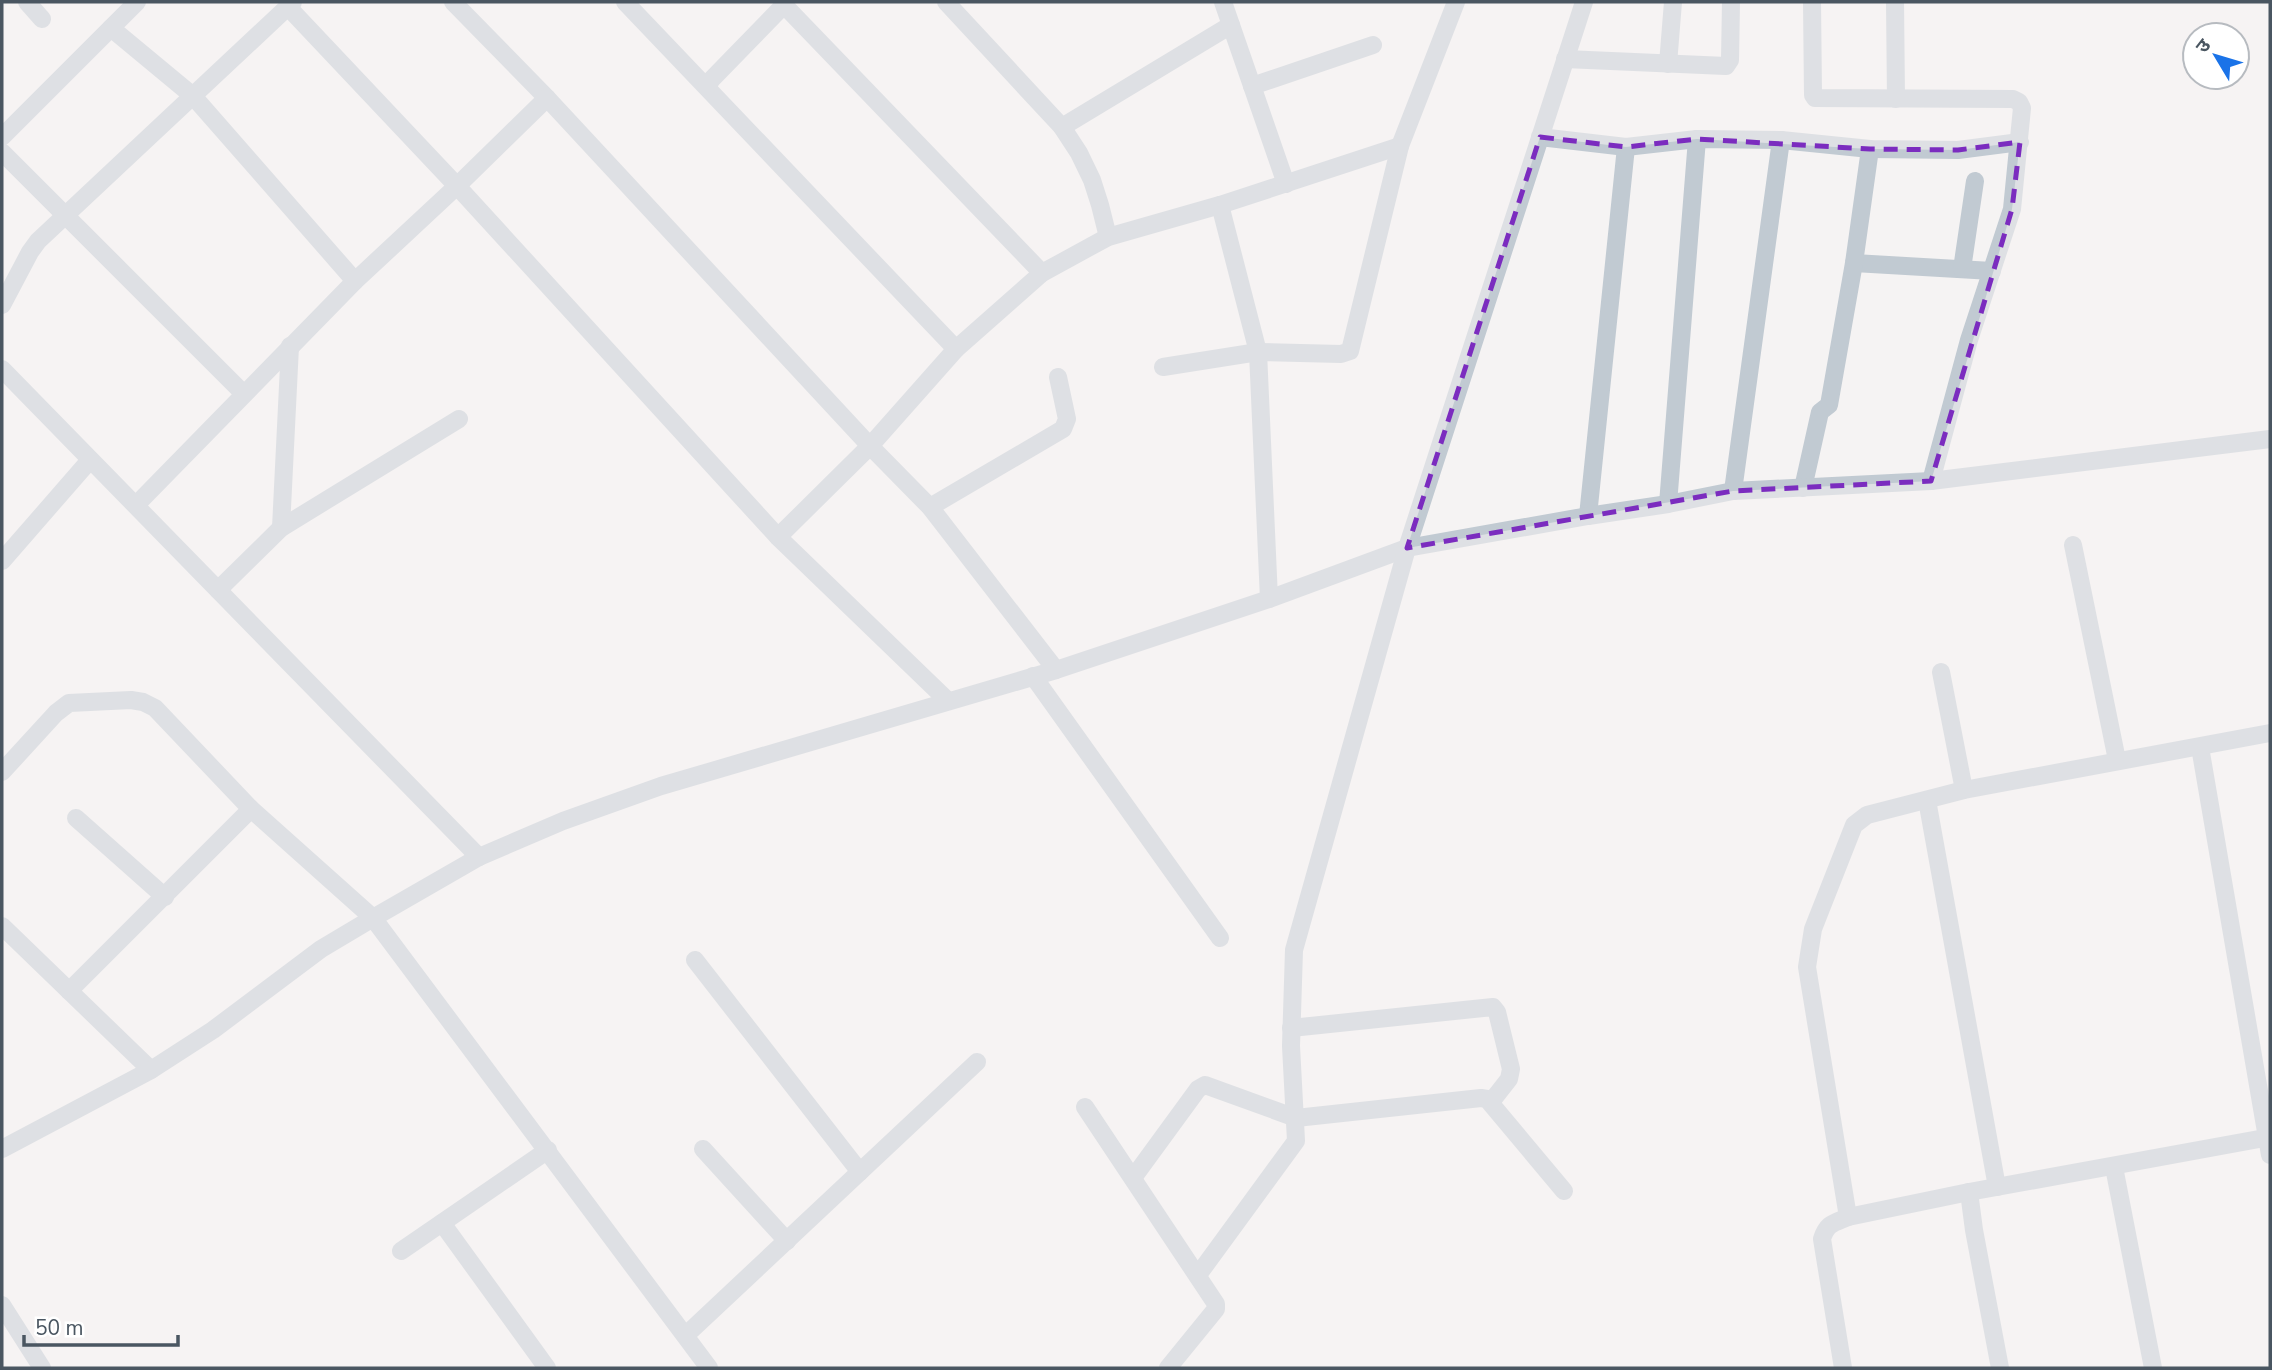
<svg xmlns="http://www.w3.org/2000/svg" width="2272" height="1370" viewBox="0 0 2272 1370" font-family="'Nunito Sans','Noto Sans Devanagari',sans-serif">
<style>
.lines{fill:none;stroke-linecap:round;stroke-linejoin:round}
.street{stroke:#c1cad2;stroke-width:18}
.marked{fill:none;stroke:#7b2cbf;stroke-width:5;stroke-dasharray:14 9;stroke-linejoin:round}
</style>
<rect width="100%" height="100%" fill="#f5f3f3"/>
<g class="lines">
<g class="street">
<polyline points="27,2 42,19"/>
<polyline points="453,2 547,98 870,446 930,507 1056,670"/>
<polyline points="625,2 956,349"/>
<polyline points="946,2 1062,127 1079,153 1092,180 1100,205 1108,237"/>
<polyline points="1223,2 1286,184"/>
<polyline points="1812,2 1813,95 1815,98 2013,99 2019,102 2022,108 2012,209 1969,340 1931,481"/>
<polyline points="1895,2 1896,99"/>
<polyline points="288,7 457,186 778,537 948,701"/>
<polyline points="111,28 193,96 355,281"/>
<polyline points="1565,59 1726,66 1730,60 1731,2"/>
<polyline points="1668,64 1673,2"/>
<polyline points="707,86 712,79 784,5 1042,273"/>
<polyline points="1252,86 1373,45"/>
<polyline points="1062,127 1231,25"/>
<polyline points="2,137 137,2"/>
<polyline points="1540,137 1626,147 1697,139 1781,140 1870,149 1958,150 2020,142"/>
<polyline points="2,152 243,393"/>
<polyline points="1220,205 1258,352 1269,599"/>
<polyline points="1854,263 1992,271"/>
<polyline points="1962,269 1975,181"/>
<polyline points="2,305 30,252 38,241 293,2"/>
<polyline points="1163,367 1258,352 1341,354 1350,351 1400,146 1456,2"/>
<polyline points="2,369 479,857"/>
<polyline points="1803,488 1820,412 1829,405 1854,263 1870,149"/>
<polyline points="1733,491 1781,140"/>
<polyline points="1668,504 1697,139"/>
<polyline points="136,505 355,281 457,186 547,98"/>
<polyline points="930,507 1063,429 1067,419 1058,377"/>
<polyline points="1588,516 1626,147"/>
<polyline points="281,528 290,346"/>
<polyline points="778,537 870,446 956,349 1042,273 1108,237 1220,205 1400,146"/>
<polyline points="2073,545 2117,760"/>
<polyline points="2,561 90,460"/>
<polyline points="218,590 281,528 459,419"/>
<polyline points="1941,672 1964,790"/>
<polyline points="1033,676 1220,938"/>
<polyline points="2200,747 2270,1155"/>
<polyline points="2,772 56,713 69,703 131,700 143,702 155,708 251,809 373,918 709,1368"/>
<polyline points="1927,800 1997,1187"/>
<polyline points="76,818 165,897"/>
<polyline points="2,926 151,1070"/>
<polyline points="695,960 860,1172"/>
<polyline points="69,991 251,809"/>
<polyline points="1291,1028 1493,1007 1497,1012 1511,1069 1509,1079 1491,1102"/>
<polyline points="1085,1107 1216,1304 1216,1309 1168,1368"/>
<polyline points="2,1149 151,1070 213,1030 321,949 373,918 479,857 563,821 661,786 1056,670 1269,599 1407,548 1588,516 1668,504 1733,491 1931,481 2270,439"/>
<polyline points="703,1149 787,1241"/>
<polyline points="2114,1167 2153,1368"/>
<polyline points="1133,1178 1198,1089 1205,1085 1296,1118 1481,1098 1487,1099 1564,1191"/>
<polyline points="1969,1192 1974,1230 2000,1368"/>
<polyline points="1848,1217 1807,967 1813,929 1854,825 1867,815 1964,790 2270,733"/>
<polyline points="442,1223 547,1368"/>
<polyline points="401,1251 548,1150"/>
<polyline points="1198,1275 1296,1141 1291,1046 1294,950 1407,548 1584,2"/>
<polyline points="2,1305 42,1368"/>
<polyline points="686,1335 977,1062"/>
<path d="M 1843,1368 L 1822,1239 C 1827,1223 1834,1223 1848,1217 L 1969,1192 L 2270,1137"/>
</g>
</g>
<path d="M0 0H2272V1370H0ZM 1540,137 L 1626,147 L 1697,139 L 1870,149 L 1958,150 L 2020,142 L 2012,209 L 1931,481 L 1733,491 L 1407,548 Z" fill="#f5f3f3" fill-opacity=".55" fill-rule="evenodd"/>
<path class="marked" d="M 1540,137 L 1626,147 L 1697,139 L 1870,149 L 1958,150 L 2020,142 L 2012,209 L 1931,481 L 1733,491 L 1407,548 Z"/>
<rect width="2272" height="1370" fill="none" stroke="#4a5661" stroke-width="7"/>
<g transform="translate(2216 56) rotate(308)"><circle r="33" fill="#ffffff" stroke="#b7bbc0" stroke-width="2"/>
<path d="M0-5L12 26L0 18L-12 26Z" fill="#1a73e8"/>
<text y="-10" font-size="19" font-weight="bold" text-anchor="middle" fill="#4a5661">उ</text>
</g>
<path d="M24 1335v10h154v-10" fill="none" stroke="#4a5661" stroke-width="3.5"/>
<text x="35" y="1335" font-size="21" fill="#4a5661" stroke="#ffffff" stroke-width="5" paint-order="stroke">50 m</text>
</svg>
